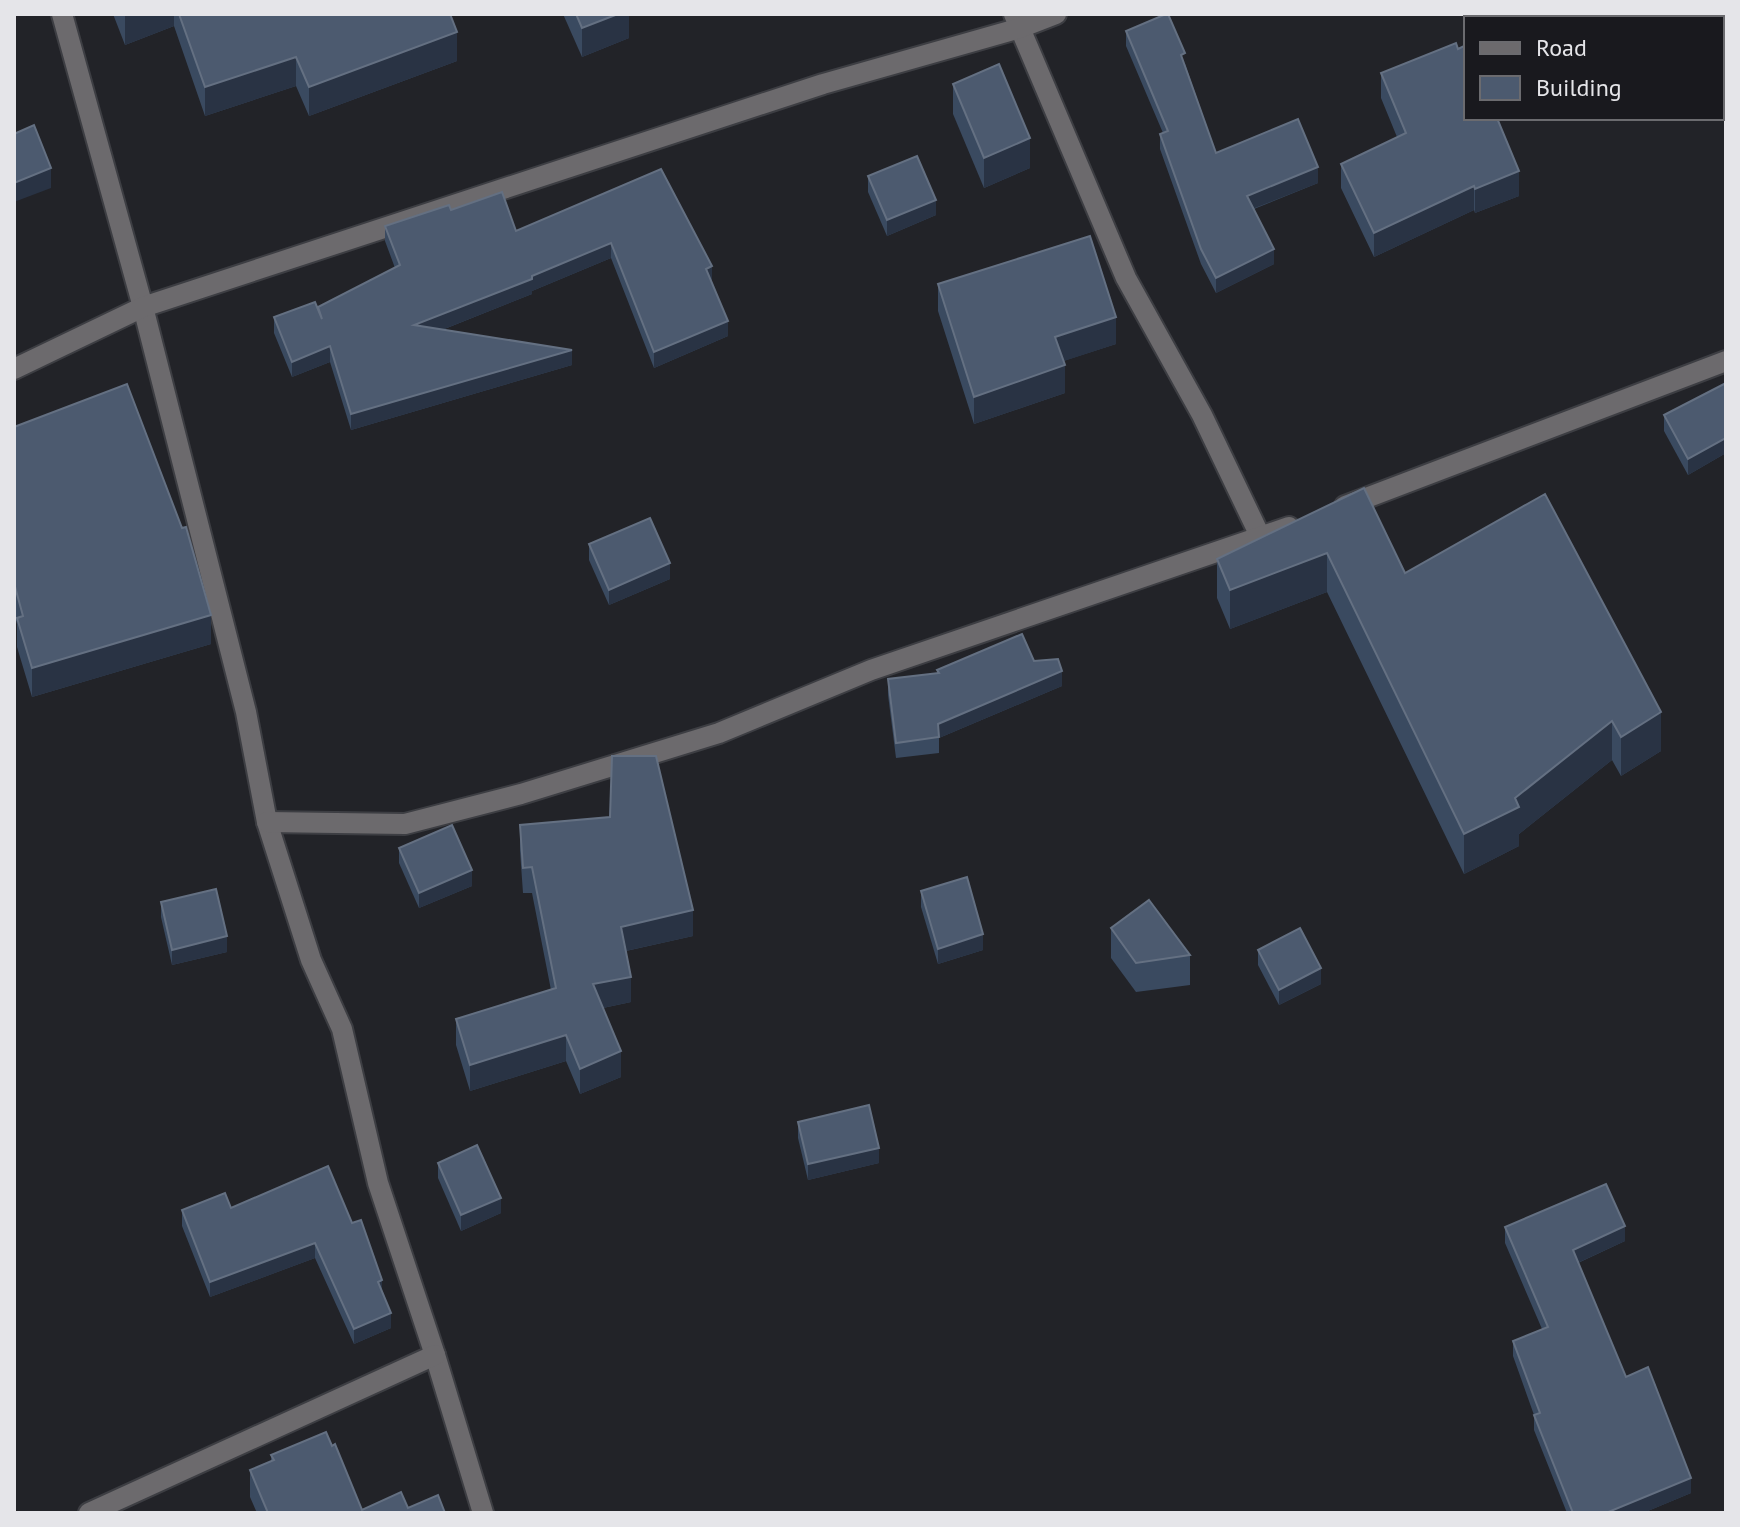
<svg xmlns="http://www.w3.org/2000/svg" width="1740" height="1527" viewBox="0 0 1740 1527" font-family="'PT Sans',sans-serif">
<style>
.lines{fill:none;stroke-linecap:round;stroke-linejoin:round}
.minor-casing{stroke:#3d3e43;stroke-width:24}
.minor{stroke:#6c6a6d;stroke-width:20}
.wall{fill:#3a4a60}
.shaded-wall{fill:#293344}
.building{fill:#4c5a6f;stroke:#647082;stroke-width:2}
</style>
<rect width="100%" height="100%" fill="#222328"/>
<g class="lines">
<defs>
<g id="minor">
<polyline points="62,14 143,307 246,712 267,822 311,960 342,1029 378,1183 435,1355 483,1513"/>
<polyline points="1014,14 1126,278 1202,415 1261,538"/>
<polyline points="14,369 143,307 823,84 1020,28 1056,14"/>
<polyline points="1345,506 1726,361"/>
<polyline points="267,822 405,824 521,794 719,733 871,670 1289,527"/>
<polyline points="89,1513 435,1355"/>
</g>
</defs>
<use href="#minor" class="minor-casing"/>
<use href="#minor" class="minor"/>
</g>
<g class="wall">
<polygon points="113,14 450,14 457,61 309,116 296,86 205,116 174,26 125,45"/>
<polygon points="563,14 629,14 629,38 582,57"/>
<polygon points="1126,31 1185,64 1216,153 1318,183 1254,209 1274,264 1216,293 1201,264 1160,149 1160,134 1163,133 1126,46"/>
<polygon points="1381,73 1519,196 1475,213 1474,210 1374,257 1341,188 1341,164 1397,137 1381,98"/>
<polygon points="953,84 1030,168 984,188 953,114"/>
<polygon points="661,169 712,282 728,336 654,368 611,258 532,291 532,294 442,330 572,365 351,430 330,362 292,377 274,333 274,317 318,310 395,268 385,241 385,226 451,210 516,231"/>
<polygon points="868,176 936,215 887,236 868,192"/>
<polygon points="938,284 1116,344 1063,361 1065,393 974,424 938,311"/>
<polygon points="1726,383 1726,453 1688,475 1664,431 1664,415"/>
<polygon points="14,427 211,644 32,697 17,647 17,624 14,613"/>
<polygon points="1364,488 1405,573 1661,751 1621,776 1612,760 1519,834 1519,846 1464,874 1327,592 1230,629 1217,598 1217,559"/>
<polygon points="589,544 670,579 609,605 589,560"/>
<polygon points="1034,661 1062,686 939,738 939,753 896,758 888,695 888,679 937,673 937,670"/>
<polygon points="520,825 693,936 626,951 631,1002 603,1008 621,1077 580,1094 566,1061 470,1091 456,1045 456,1019 551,990 532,893 523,893 520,851"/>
<polygon points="399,848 472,886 419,908 399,863"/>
<polygon points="921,891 983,950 938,964 921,907"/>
<polygon points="161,902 227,952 172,965 161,917"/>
<polygon points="1111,928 1190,955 1190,985 1136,992 1111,958"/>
<polygon points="1258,950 1321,984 1279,1005 1258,965"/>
<polygon points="798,1122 879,1163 808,1180 798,1138"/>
<polygon points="438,1163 501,1213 461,1231 438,1178"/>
<polygon points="328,1166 382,1293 391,1328 354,1344 315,1258 210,1297 182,1226 182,1210 231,1208"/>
<polygon points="1505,1227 1625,1241 1578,1263 1626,1377 1691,1493 1643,1513 1567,1513 1534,1430 1534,1415 1513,1356 1513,1341 1542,1329 1505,1243"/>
<polygon points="271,1455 362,1510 408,1508 445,1513 257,1513 250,1497 250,1470 271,1461"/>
</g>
<g class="shaded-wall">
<polygon points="130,14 174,14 174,26 125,45 125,16"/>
<polygon points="618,14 629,14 629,38 582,57 582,28"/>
<polygon points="457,32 457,61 309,116 309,87"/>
<polygon points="296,57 296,86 205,116 205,87"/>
<polygon points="1726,100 1726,116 1722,118 1722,102"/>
<polygon points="1030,138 1030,168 984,188 984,158"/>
<polygon points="1318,167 1318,183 1247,211 1247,196"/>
<polygon points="51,168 51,188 14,202 14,183"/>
<polygon points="1519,171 1519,196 1475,213 1475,189"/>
<polygon points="1474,186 1474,210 1374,257 1374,233"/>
<polygon points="936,200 936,215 887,236 887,220"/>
<polygon points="611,243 611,258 532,291 532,294 414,341 414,325"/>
<polygon points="1274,249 1274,264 1216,293 1216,278"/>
<polygon points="712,266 712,282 706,284 706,269"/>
<polygon points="1116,317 1116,344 1055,364 1055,337"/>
<polygon points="728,321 728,336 654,368 654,352"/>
<polygon points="330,346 330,362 292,377 292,362"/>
<polygon points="572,350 572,365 351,430 351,414"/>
<polygon points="1065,365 1065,393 974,424 974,397"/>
<polygon points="1726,438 1726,453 1688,475 1688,459"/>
<polygon points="1327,553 1327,592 1230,629 1230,590"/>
<polygon points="670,563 670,579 609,605 609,590"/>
<polygon points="211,615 211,644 32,697 32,668"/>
<polygon points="1062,671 1062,686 939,738 938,724"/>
<polygon points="1661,712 1661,751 1621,776 1621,737"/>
<polygon points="1612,721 1612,760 1519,834 1519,846 1464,874 1464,834 1515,798"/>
<polygon points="472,870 472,886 419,908 419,893"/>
<polygon points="693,910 693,936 621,952 621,927"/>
<polygon points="983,934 983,950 938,964 938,949"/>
<polygon points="227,936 227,952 172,965 172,950"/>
<polygon points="1321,968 1321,984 1279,1005 1279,990"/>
<polygon points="631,977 631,1002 593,1010 593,984"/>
<polygon points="566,1035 566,1061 470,1091 470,1065"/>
<polygon points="621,1051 621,1077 580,1094 580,1069"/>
<polygon points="879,1148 879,1163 808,1180 808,1164"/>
<polygon points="501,1198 501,1213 461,1231 461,1215"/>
<polygon points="1625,1226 1625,1241 1573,1265 1573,1250"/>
<polygon points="315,1243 315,1258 210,1297 210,1282"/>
<polygon points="382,1280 382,1296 378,1282"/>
<polygon points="391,1313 391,1328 354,1344 354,1329"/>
<polygon points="1691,1478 1691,1493 1643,1513 1606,1513"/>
</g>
<g class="building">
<polygon points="179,14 450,14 457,32 309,87 296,57 205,87"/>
<polygon points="576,14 618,14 582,28"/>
<polygon points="1166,14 1168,14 1185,53 1181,55 1216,153 1298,119 1318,167 1247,196 1274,249 1216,278 1201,249 1160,134 1168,131 1126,31"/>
<polygon points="1643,14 1703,14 1706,18 1645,18"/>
<polygon points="1456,43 1458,49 1466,45 1466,118 1497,118 1519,171 1475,189 1474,186 1374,233 1341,164 1406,133 1381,73"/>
<polygon points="1726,51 1726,100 1722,102 1722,52"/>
<polygon points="999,64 1030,138 984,158 953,84"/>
<polygon points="34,125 51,168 14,183 14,134"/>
<polygon points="917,156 936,200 887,220 868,176"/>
<polygon points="661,169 712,266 706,269 728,321 654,352 611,243 532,276 532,279 414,325 572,350 351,414 330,346 292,362 274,317 315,302 322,319 318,307 400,265 385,226 449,205 451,210 502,192 516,231"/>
<polygon points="1090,236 1116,317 1055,337 1065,365 974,397 938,284"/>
<polygon points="1726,383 1726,438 1688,459 1664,415"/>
<polygon points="127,384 182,528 186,527 211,615 32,668 17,618 23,616 14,583 14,427"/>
<polygon points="1364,488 1405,573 1545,494 1661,712 1621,737 1612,721 1515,798 1519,807 1464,834 1327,553 1230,590 1217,559"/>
<polygon points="650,518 670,563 609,590 589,544"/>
<polygon points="1022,634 1034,661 1058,659 1062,671 938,724 939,737 896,743 888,679 939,673 937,670"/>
<polygon points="612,756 656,756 693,910 621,927 631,977 593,984 621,1051 580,1069 566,1035 470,1065 456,1019 556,988 532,867 523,868 520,825 610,817"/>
<polygon points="452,825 472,870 419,893 399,848"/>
<polygon points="967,877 983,934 938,949 921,891"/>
<polygon points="216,889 227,936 172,950 161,902"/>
<polygon points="1149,900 1190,955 1136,963 1111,928"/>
<polygon points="1300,928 1321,968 1279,990 1258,950"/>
<polygon points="869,1105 879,1148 808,1164 798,1122"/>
<polygon points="477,1145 501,1198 461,1215 438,1163"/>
<polygon points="328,1166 352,1223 361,1220 382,1280 378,1282 391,1313 354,1329 315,1243 210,1282 182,1210 225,1193 231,1208"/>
<polygon points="1606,1184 1625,1226 1573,1250 1626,1377 1648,1367 1691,1478 1606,1513 1573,1513 1534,1415 1540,1413 1513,1341 1548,1327 1505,1227"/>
<polygon points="326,1432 332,1446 335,1444 362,1510 401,1492 408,1508 438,1495 445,1513 268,1513 250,1470 274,1460 271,1455"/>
</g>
<rect width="1740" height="1527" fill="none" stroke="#e5e5e9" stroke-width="32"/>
<rect x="1464" y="16" width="260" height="104" fill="#19191e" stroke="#6b6b6f" stroke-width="2"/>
<rect x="1480" y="42" width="40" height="12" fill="#6c6a6d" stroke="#6b6b6f" stroke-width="2"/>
<text x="1536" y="56" font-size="24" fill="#e5e5e9">Road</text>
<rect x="1480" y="76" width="40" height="24" fill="#4c5a6f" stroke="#6b6b6f" stroke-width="2"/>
<text x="1536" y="96" font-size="24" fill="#e5e5e9">Building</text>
</svg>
